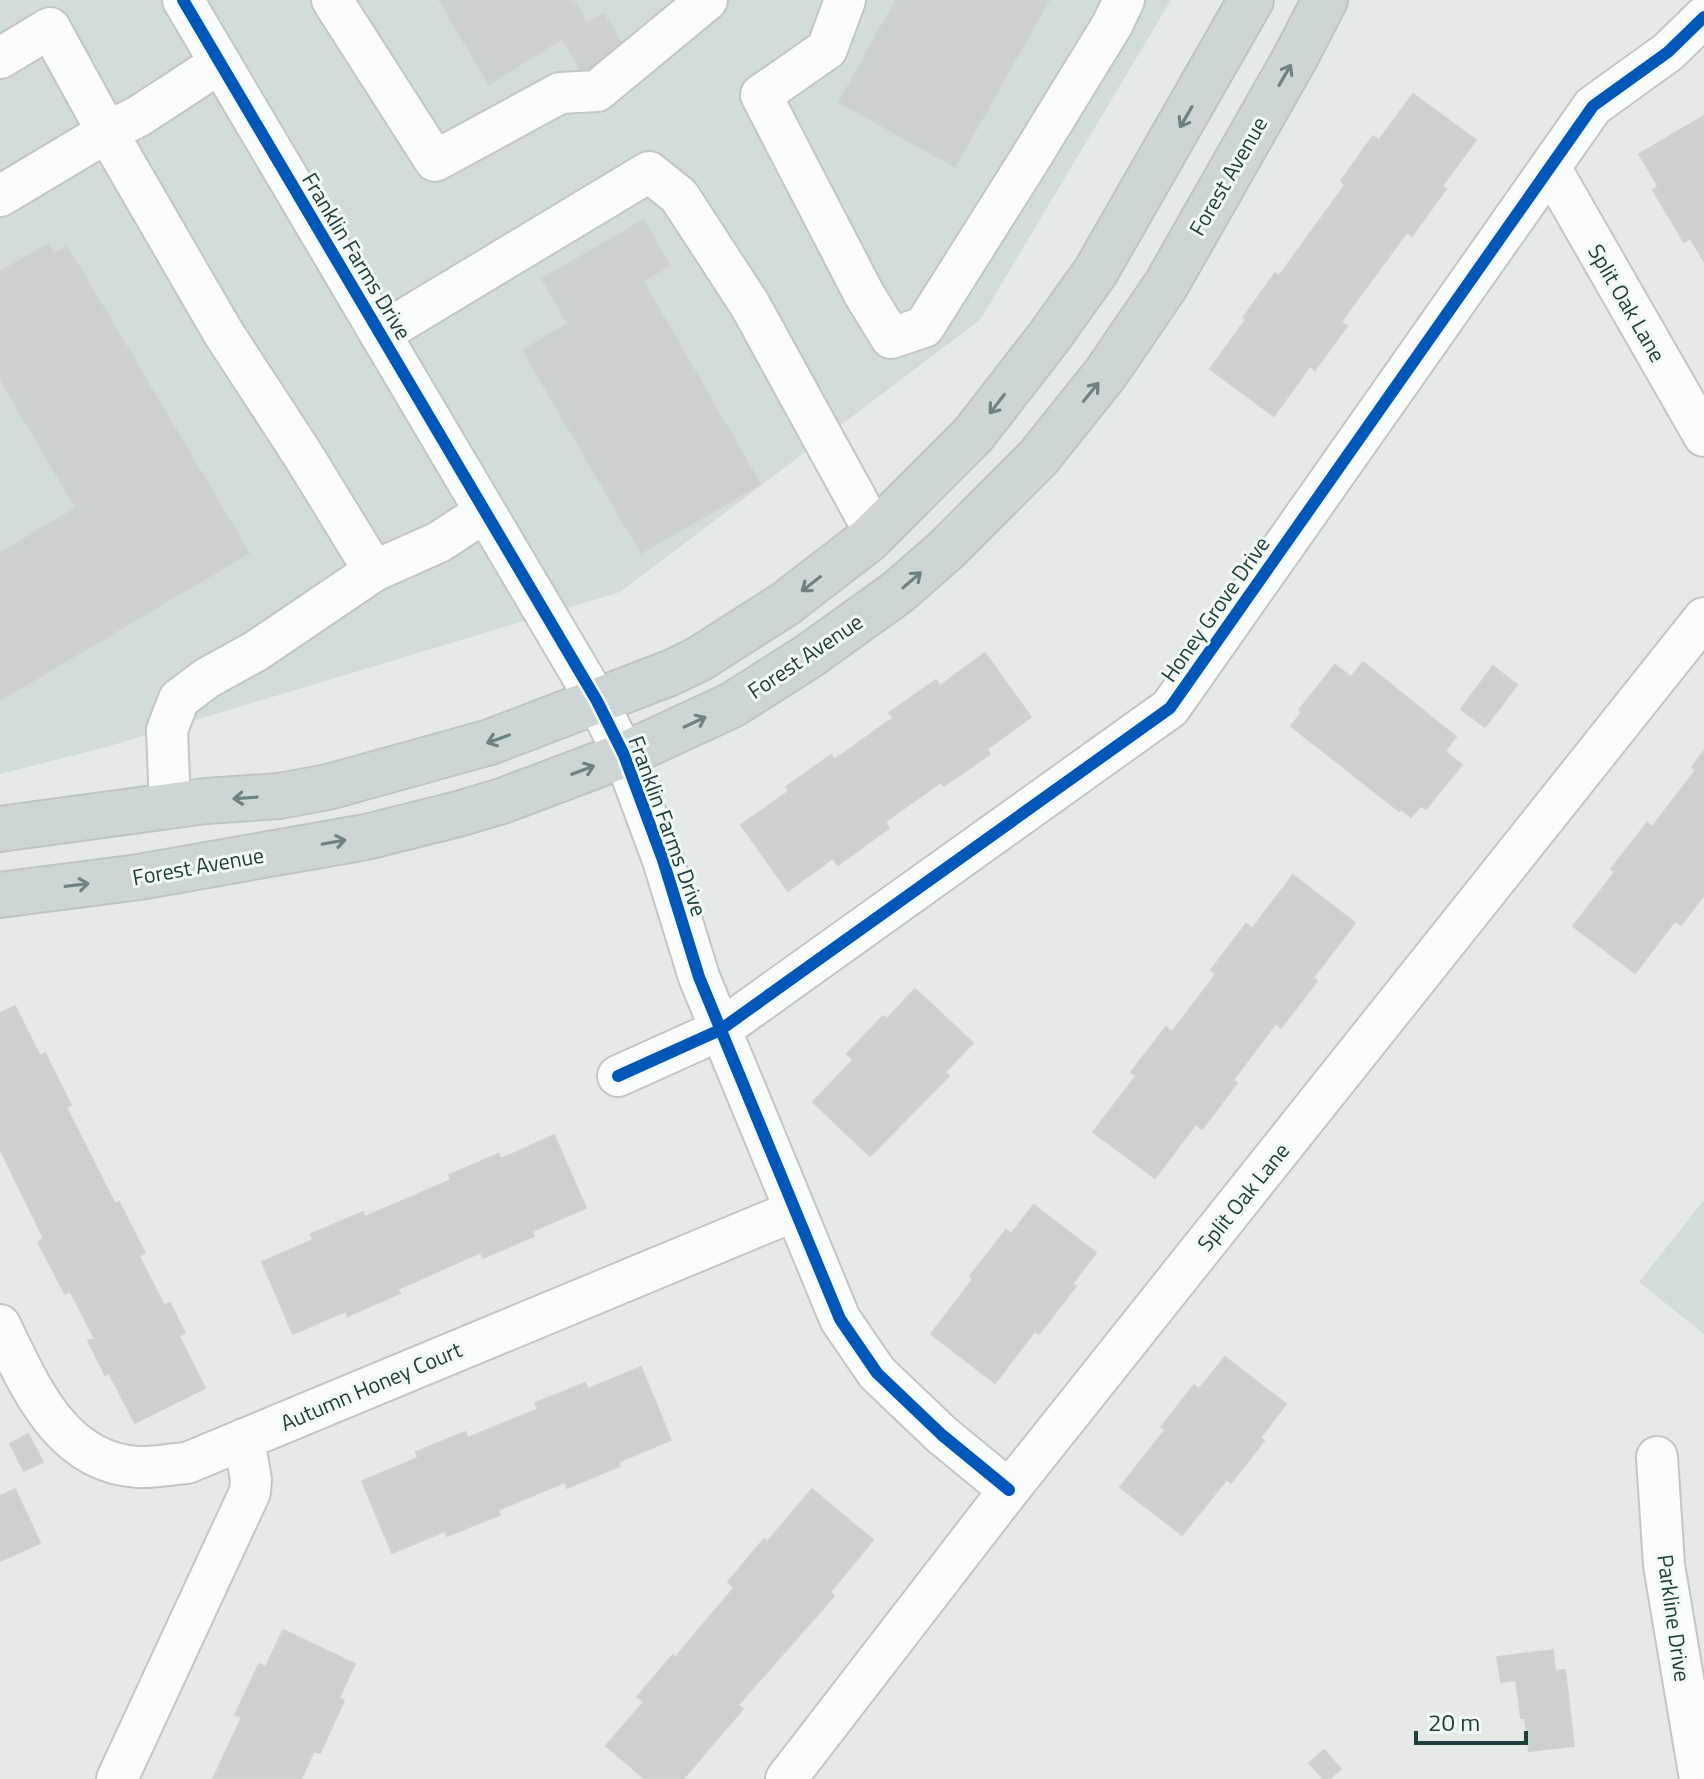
<svg xmlns="http://www.w3.org/2000/svg" width="1704" height="1779" viewBox="0 0 1704 1779" font-family="'Titillium Web',sans-serif">
<style>
.built{fill:#d2dcd8}
.building{fill:#ccd1cf;stroke:#cdd3d1;stroke-width:2}
.lines{fill:none;stroke-linecap:round;stroke-linejoin:round}
.minor-casing{stroke:#c2c7c5;stroke-width:44}
.major-casing{stroke:#bcc6c4;stroke-width:48}
.minor{stroke:#fbfcfc;stroke-width:40}
.major{stroke:#cdd6d4;stroke-width:44}
.cycleway-casing{stroke:#f2f9f6;stroke-width:17}
.cycleway{stroke:#0057b8;stroke-width:12}
.oneway{stroke:#6e837f}
.labels{text-anchor:middle;dominant-baseline:central;stroke-width:6;stroke-linejoin:round;paint-order:stroke}
.street-label{font-size:22px;fill:#203f3a;stroke:#f2f9f6}
</style>
<rect width="100%" height="100%" fill="#e5eae8"/>
<g class="built">
<polygon points="0,0 1171,0 980,320 620,592 103,748 0,774"/>
<polygon points="1704,1200 1704,1334 1639,1282"/>
</g>
<g class="building">
<polygon points="439,0 573,0 587,23 604,14 632,61 590,86 562,39 489,84"/>
<polygon points="896,0 1049,0 955,167 839,102"/>
<polygon points="1413,94 1476,140 1442,186 1446,189 1412,236 1407,232 1341,322 1347,326 1315,370 1310,366 1274,416 1210,369 1246,319 1243,318 1275,273 1279,276 1345,185 1341,181 1373,136 1379,140"/>
<polygon points="1704,116 1704,261 1690,238 1684,242 1653,190 1658,186 1639,154"/>
<polygon points="643,220 670,265 643,281 760,484 641,553 523,350 568,323 542,279"/>
<polygon points="48,244 54,254 67,246 249,553 0,700 0,553 76,508 0,379 0,272"/>
<polygon points="985,653 1031,717 987,749 990,754 944,786 941,782 885,822 889,828 838,865 833,858 788,891 741,825 789,791 786,787 831,755 834,760 893,718 889,713 936,680 940,686"/>
<polygon points="1363,662 1456,737 1445,751 1462,765 1426,809 1421,806 1411,817 1401,809 1399,811 1291,726 1302,712 1299,710 1335,665 1351,677"/>
<polygon points="1493,666 1517,685 1485,727 1461,709"/>
<polygon points="1704,751 1704,895 1681,925 1675,921 1635,973 1573,926 1615,872 1611,869 1647,823 1652,827 1696,770 1692,767"/>
<polygon points="1293,875 1355,923 1313,978 1317,981 1281,1028 1276,1023 1233,1080 1237,1083 1202,1129 1196,1124 1155,1178 1093,1132 1136,1076 1131,1072 1166,1027 1172,1032 1216,974 1211,970 1246,924 1252,929"/>
<polygon points="915,989 973,1043 945,1072 949,1076 870,1156 813,1102 853,1060 847,1054 883,1016 887,1019"/>
<polygon points="15,1006 40,1056 45,1053 71,1105 66,1107 115,1204 119,1202 145,1253 139,1256 164,1305 170,1303 185,1333 179,1336 205,1388 135,1423 109,1373 105,1375 88,1341 95,1339 70,1291 65,1294 38,1242 44,1239 0,1149 0,1013"/>
<polygon points="554,1135 586,1208 532,1231 534,1236 483,1258 481,1252 398,1289 400,1293 348,1316 346,1311 293,1334 262,1262 313,1240 311,1234 363,1212 365,1217 451,1180 449,1175 498,1154 501,1159"/>
<polygon points="1034,1205 1096,1253 1072,1284 1076,1286 1039,1334 1035,1331 995,1383 931,1334 973,1279 970,1276 1006,1230 1011,1234"/>
<polygon points="1225,1357 1286,1404 1260,1438 1264,1441 1231,1483 1227,1479 1182,1535 1120,1487 1165,1430 1161,1427 1194,1385 1199,1389"/>
<polygon points="641,1367 671,1440 618,1462 620,1466 567,1488 565,1482 498,1510 500,1515 447,1536 445,1531 392,1553 362,1481 418,1458 416,1452 465,1432 468,1438 538,1409 535,1403 585,1383 588,1389"/>
<polygon points="28,1434 43,1462 24,1471 10,1444"/>
<polygon points="15,1489 40,1543 0,1561 0,1496"/>
<polygon points="812,1489 873,1540 830,1592 834,1596 738,1705 743,1709 683,1779 645,1779 606,1746 644,1702 637,1697 673,1655 675,1658 734,1588 728,1582 764,1539 767,1542"/>
<polygon points="283,1630 355,1664 339,1698 344,1701 320,1753 314,1751 301,1779 213,1779 242,1717 235,1715 259,1664 266,1667"/>
<polygon points="1553,1650 1555,1671 1565,1670 1574,1746 1529,1751 1525,1718 1521,1718 1516,1680 1501,1682 1497,1657"/>
<polygon points="1324,1750 1341,1769 1329,1779 1324,1779 1309,1763"/>
</g>
<g class="lines">
<defs>
<g id="minor">
<polyline points="183,0 597,701 624,755 663,860 699,977 840,1319 877,1373 942,1435 1009,1490"/>
<polyline points="332,0 435,161 560,93 597,91 707,0"/>
<polyline points="845,0 827,49 761,95 864,294 891,338 924,327 1028,162 1112,25 1124,0"/>
<polyline points="0,58 50,28 107,132 0,196"/>
<polyline points="220,63 139,116 107,132 224,334 303,455 374,571 439,542 485,512"/>
<polyline points="1551,169 1704,436"/>
<polyline points="380,334 649,172 679,196 750,305 875,533"/>
<polyline points="170,806 167,730 179,699 207,678 256,651 374,571"/>
<polyline points="618,1076 720,1030 1170,708 1593,106 1668,52 1704,17"/>
<path d="M 0,1325 C 29,1384 60,1463 138,1467 C 154,1468 171,1464 187,1463 L 794,1211"/>
<polyline points="1657,1457 1664,1565 1700,1779"/>
<polyline points="117,1779 250,1492 251,1480 244,1439"/>
<polyline points="786,1779 1009,1490 1704,618"/>
</g>
<g id="major">
<polyline points="0,829 206,801 279,796 328,787 490,742 670,673 699,659 785,604 868,540 973,435 1049,337 1096,271 1251,0"/>
<polyline points="0,895 139,877 366,837 458,814 502,801 624,755 732,705 809,656 898,592 946,550 1038,458 1106,373 1166,285 1295,58 1325,0"/>
</g>
</defs>
<use href="#minor" class="minor-casing"/>
<use href="#major" class="major-casing"/>
<use href="#minor" class="minor"/>
<use href="#major" class="major"/>
<defs>
<g id="cycleway">
<polyline points="183,0 597,701 624,755 663,860 699,977 840,1319 877,1373 942,1435 1009,1490"/>
<polyline points="618,1076 720,1030 1170,708 1593,106 1668,52 1704,17"/>
</g>
</defs>
<use href="#cycleway" class="cycleway-casing"/>
<use href="#cycleway" class="cycleway"/>
</g>
<defs><path id="oneway-shaft" d="M-6 0H5M1.5-3L5.5 0L1.5 3" fill="none" stroke-width="1.6" stroke-linecap="round" stroke-linejoin="round" transform="scale(2)"/></defs>
<g class="oneway">
<use href="#oneway-shaft" transform="translate(1285 75) rotate(-60)"/>
<use href="#oneway-shaft" transform="translate(1186 117) rotate(120)"/>
<use href="#oneway-shaft" transform="translate(1091 392) rotate(-51)"/>
<use href="#oneway-shaft" transform="translate(997 404) rotate(128)"/>
<use href="#oneway-shaft" transform="translate(912 580) rotate(-41)"/>
<use href="#oneway-shaft" transform="translate(811 584) rotate(142)"/>
<use href="#oneway-shaft" transform="translate(695 722) rotate(-25)"/>
<use href="#oneway-shaft" transform="translate(498 739) rotate(160)"/>
<use href="#oneway-shaft" transform="translate(583 770) rotate(-21)"/>
<use href="#oneway-shaft" transform="translate(245 798) rotate(176)"/>
<use href="#oneway-shaft" transform="translate(334 842) rotate(-10)"/>
<use href="#oneway-shaft" transform="translate(77 885) rotate(-7)"/>
</g>
<g class="labels">
<g class="street-label">
<text transform="translate(1228 176) rotate(-60)">Forest Avenue</text>
<text transform="translate(357 256) rotate(59)">Franklin Farms Drive</text>
<text transform="translate(1627 303) rotate(60)">Split Oak Lane</text>
<text transform="translate(1215 609) rotate(-55)">Honey Grove Drive</text>
<text transform="translate(805 656) rotate(-34)">Forest Avenue</text>
<text transform="translate(668 826) rotate(70)">Franklin Farms Drive</text>
<text transform="translate(198 866) rotate(-10)">Forest Avenue</text>
<text transform="translate(1243 1197) rotate(-51)">Split Oak Lane</text>
<text transform="translate(371 1386) rotate(-23)">Autumn Honey Court</text>
<text transform="translate(1674 1618) rotate(82)">Parkline Drive</text>
</g>
</g>
<path d="M1416 1731v12h110v-12" fill="none" stroke="#203f3a" stroke-width="4"/>
<text x="1428" y="1731" font-size="24" fill="#203f3a" stroke="#f2f9f6" stroke-width="6" paint-order="stroke">20 m</text>
</svg>
